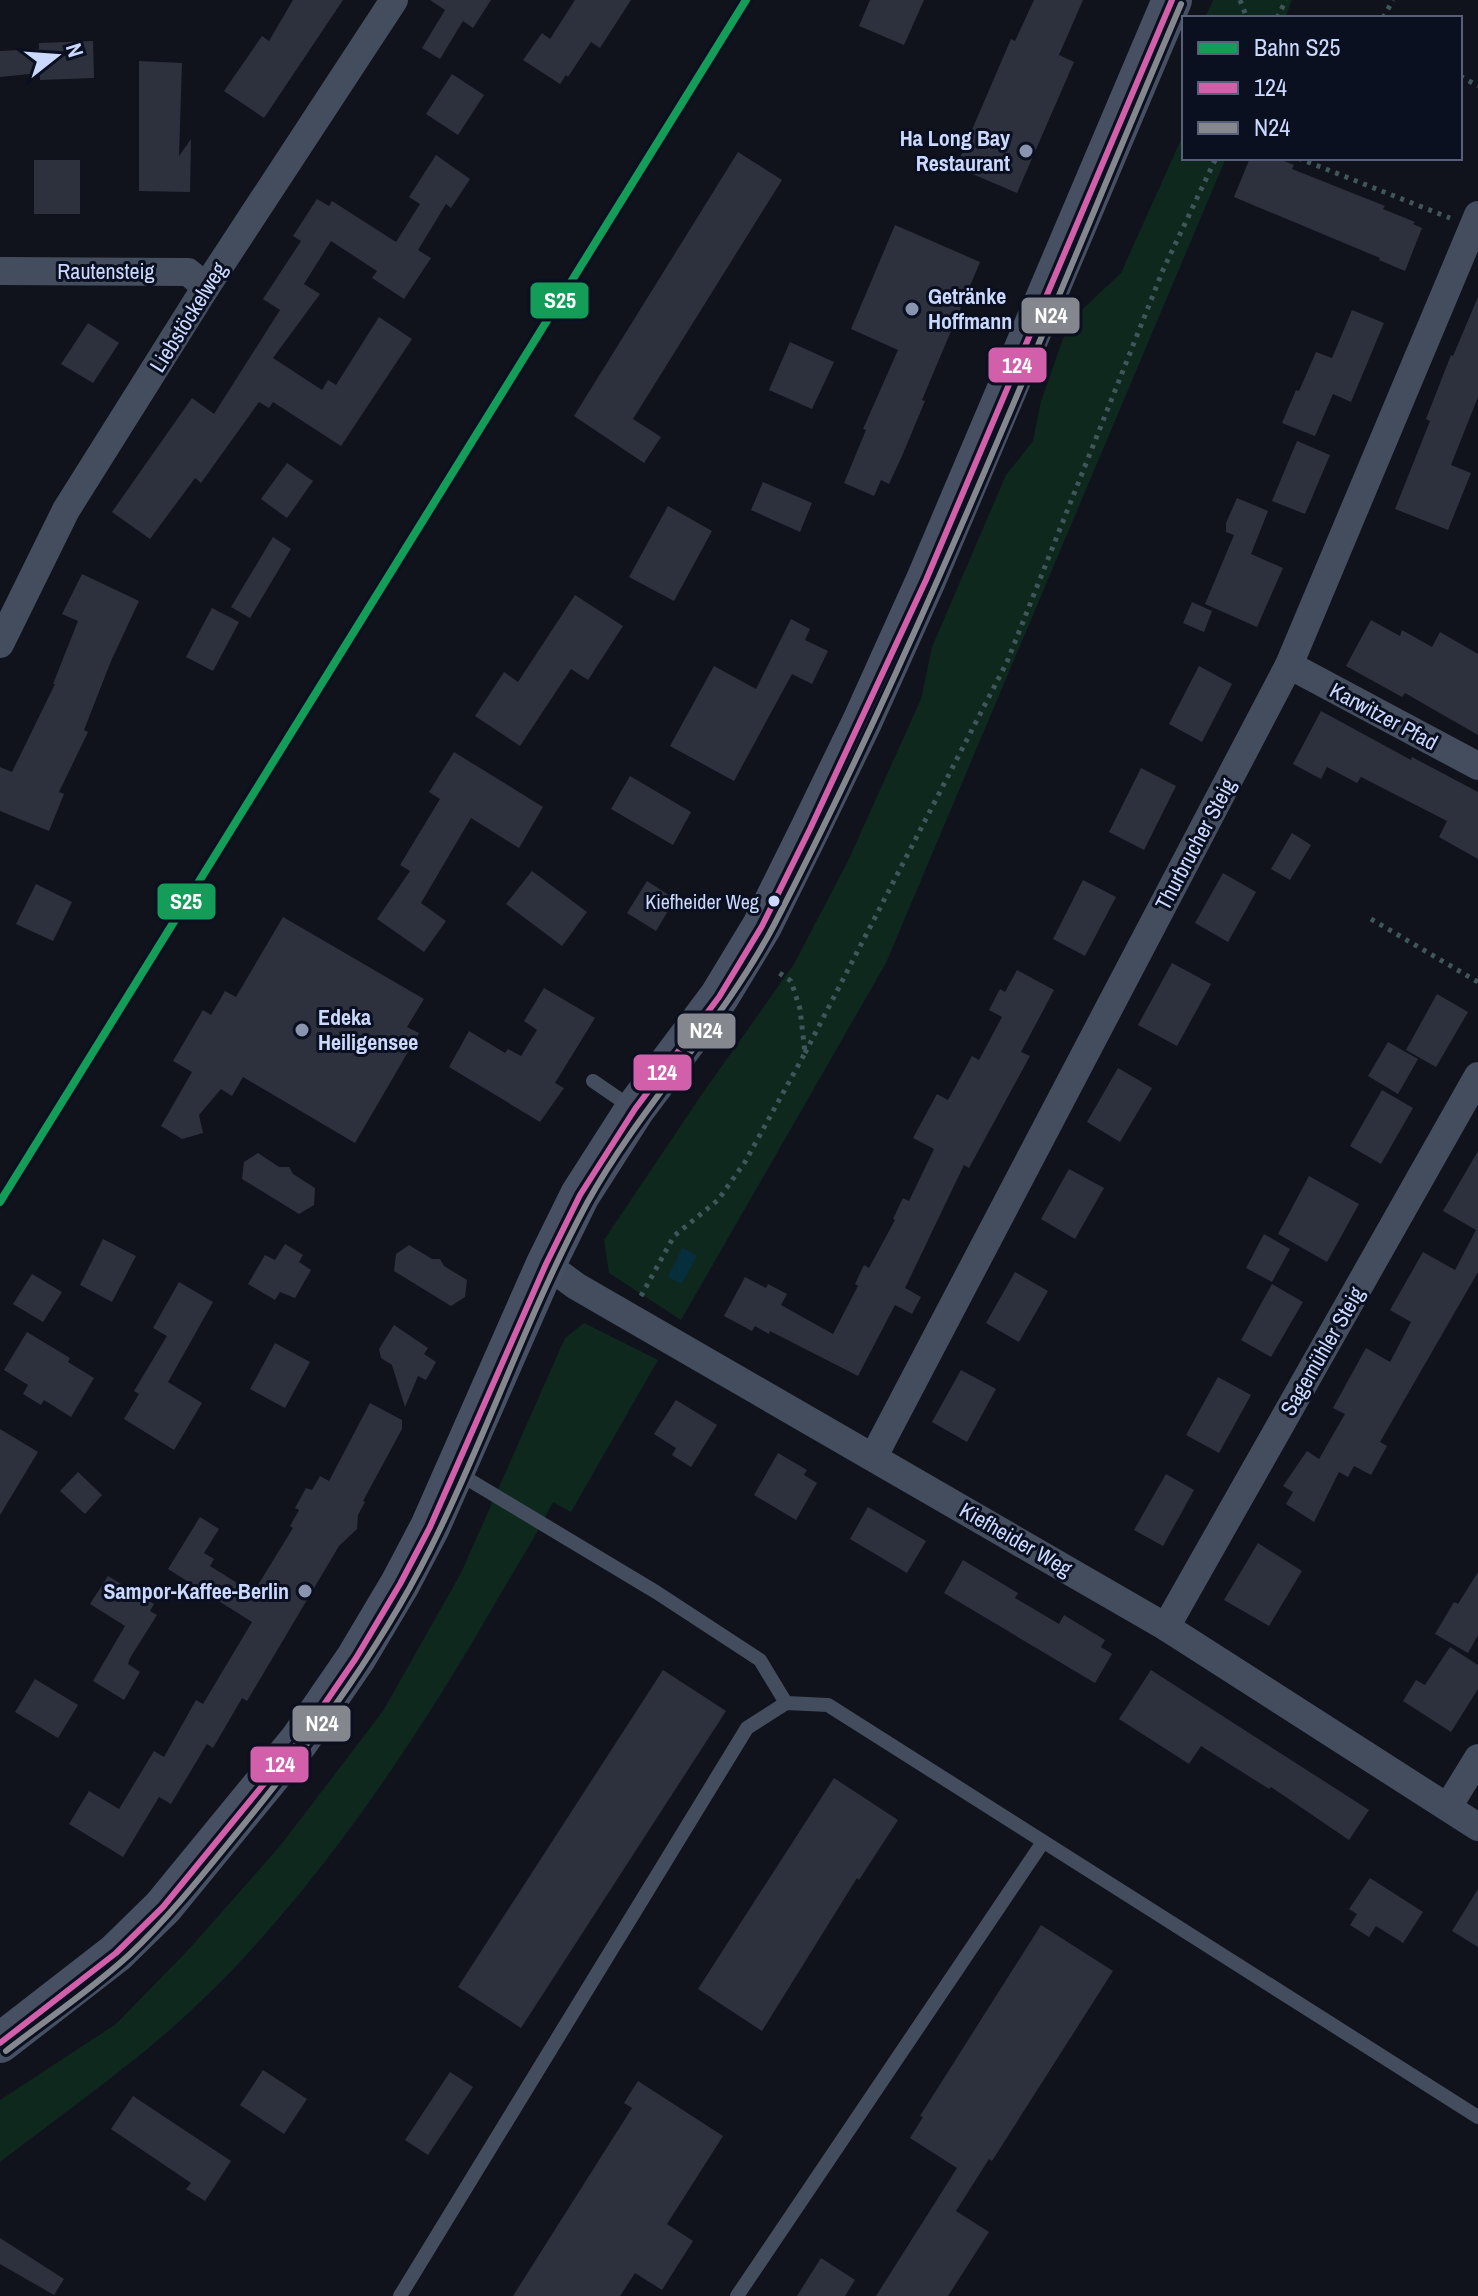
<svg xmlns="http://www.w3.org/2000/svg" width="1478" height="2296" viewBox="0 0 1478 2296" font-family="'Archivo Narrow',sans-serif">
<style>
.green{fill:#0e281e}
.water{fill:#072e3c}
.building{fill:#2d313e}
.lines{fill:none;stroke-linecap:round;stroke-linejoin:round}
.path{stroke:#405659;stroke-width:5;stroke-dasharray:4 6;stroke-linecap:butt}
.lane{stroke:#444d5d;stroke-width:14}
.street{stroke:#444d5d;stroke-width:28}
.secondary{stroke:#475062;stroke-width:40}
.bus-1-casing{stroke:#0b1020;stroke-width:12}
.bus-2-casing{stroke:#0b1020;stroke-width:12}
.bus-1{stroke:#d25fa9;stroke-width:6}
.bus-2{stroke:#85878e;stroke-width:6}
.rail-1-casing{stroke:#0b1020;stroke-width:14}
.rail-1{stroke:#149c59;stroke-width:8}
.poi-dot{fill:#8a94af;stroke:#0b1020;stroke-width:3}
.bus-dot{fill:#cbd9ff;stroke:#0b1020;stroke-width:3}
.labels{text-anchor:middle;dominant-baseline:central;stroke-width:6;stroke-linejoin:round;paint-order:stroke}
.bus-label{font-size:20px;fill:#cbd9ff;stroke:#0b1020;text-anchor:end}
.poi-label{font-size:22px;font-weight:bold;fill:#cbd9ff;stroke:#0b1020;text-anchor:end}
.street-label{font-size:22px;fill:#cbd9ff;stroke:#0b1020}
.line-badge{stroke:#0b1020;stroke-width:3}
.badge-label{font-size:22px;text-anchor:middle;font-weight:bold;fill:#fff}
</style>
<rect width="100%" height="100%" fill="#10131b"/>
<g class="green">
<polygon points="1213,0 1292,0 1285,18 1205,18"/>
<polygon points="1184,133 1184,158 1226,158 886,963 681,1320 609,1273 604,1240 700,1097 794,964 848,861 921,699 932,647 1006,475 1033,441 1041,401 1069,322 1121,273"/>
<path d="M 584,1323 L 658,1360 L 571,1512 L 553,1502 C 535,1538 513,1572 493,1607 C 409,1753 299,1916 172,2028 C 117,2076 57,2118 0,2162 L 0,2100 L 116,2024 L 190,1948 L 280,1846 L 383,1711 L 461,1573 L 565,1338 Z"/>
</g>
<polygon class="water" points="682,1248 697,1255 682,1284 668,1277"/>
<g class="building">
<polygon points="293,0 343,0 264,118 224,91 262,36 269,41"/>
<polygon points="430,0 491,0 473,28 463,21 440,59 422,48 445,10"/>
<polygon points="575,0 631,0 600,48 591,42 568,77 566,75 560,84 523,60 542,33 550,39"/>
<polygon points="870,0 924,0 904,45 859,26"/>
<polygon points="1034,0 1083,0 1059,55 1074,62 1017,193 956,167 1011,39 1015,41"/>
<polygon points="93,41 94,78 40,80 40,73 0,77 0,51 39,49 39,43"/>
<polygon points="139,61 182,63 179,156 191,139 190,192 139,191"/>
<polygon points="452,74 484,95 458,135 426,114"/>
<polygon points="738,152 782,180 633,419 661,437 644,463 574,416"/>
<polygon points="436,155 470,179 451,208 446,204 418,250 431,258 404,299 372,278 377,271 331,241 304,284 320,294 273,358 322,390 328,380 336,385 379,317 412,339 341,446 273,402 269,408 259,402 201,483 195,478 150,539 112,512 192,398 214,414 280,310 263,299 301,241 293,236 317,199 329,206 332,201 396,242 420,204 409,197"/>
<polygon points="1250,158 1277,158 1294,165 1292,169 1385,206 1383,209 1415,222 1413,224 1422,228 1405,271 1379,260 1380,258 1234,197"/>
<rect x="34" y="160" width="46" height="54"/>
<polygon points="895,225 980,262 922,400 925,401 902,456 889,484 881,480 874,496 844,483 866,430 863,429 898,350 851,329"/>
<polygon points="1478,297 1478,397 1451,465 1471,473 1448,530 1395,509 1430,421 1426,419 1451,355 1453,356"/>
<polygon points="1352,310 1384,323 1351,402 1333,394 1315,436 1282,423 1296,390 1299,391 1316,352 1332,358"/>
<polygon points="88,323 119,343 93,383 61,364"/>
<polygon points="790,342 834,362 812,409 769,390"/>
<polygon points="1297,441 1330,455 1305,514 1272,501"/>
<polygon points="287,463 313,481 287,518 261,499"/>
<polygon points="763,482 812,503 800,532 751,510"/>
<polygon points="1237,498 1268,511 1251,554 1283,568 1257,627 1205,604 1234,535 1226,532 1226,523"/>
<polygon points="668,506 712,531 674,601 629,577"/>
<polygon points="273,537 291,549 250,618 231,607"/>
<polygon points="82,574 139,601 111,661 84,730 88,732 59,792 64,794 49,831 0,811 0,767 12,772 55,684 53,684 78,621 62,614"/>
<polygon points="575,595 623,626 588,680 571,669 520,746 475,716 504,672 518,682"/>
<polygon points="1192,602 1212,611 1204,632 1183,623"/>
<polygon points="212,608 239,622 213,671 186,657"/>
<polygon points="791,619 810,629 805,640 828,651 812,684 792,674 734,781 670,746 714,666 756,689"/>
<polygon points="1371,620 1400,636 1402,630 1432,647 1440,632 1478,654 1478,735 1405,693 1402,697 1346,666"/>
<polygon points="1199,666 1232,684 1202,742 1169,724"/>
<polygon points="1321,711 1411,760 1412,757 1478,792 1478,859 1439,837 1447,821 1408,801 1361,777 1357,783 1327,767 1321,779 1293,764"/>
<polygon points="454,752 543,807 519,848 471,818 421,903 446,921 424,952 377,919 410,871 400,865 440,799 429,792"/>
<polygon points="1141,768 1176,786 1144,850 1109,832"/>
<polygon points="630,776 691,812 673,845 611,809"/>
<polygon points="1292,833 1311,845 1290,880 1271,869"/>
<polygon points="532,871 587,912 562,946 506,904"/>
<polygon points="1223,873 1256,892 1228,942 1195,923"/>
<polygon points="1083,880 1116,897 1085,956 1053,939"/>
<polygon points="647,881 675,899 656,931 627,913"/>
<polygon points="36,884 72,902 53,941 16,924"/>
<polygon points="283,917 424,999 407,1027 419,1033 355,1143 243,1077 232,1096 221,1089 199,1115 203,1133 182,1139 161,1126 192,1072 173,1061 203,1010 211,1015 225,991 236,997"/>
<polygon points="1172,963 1211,984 1177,1046 1138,1025"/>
<polygon points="1017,970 1054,990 1021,1052 1030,1056 969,1168 964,1165 905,1288 921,1297 912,1314 895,1305 858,1376 770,1331 769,1334 755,1326 752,1331 724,1316 745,1277 766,1288 768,1284 787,1294 781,1305 833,1334 858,1286 855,1284 864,1265 869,1268 895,1220 893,1219 903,1198 909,1201 934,1149 913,1138 937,1094 948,1100 972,1056 979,1060 1002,1017 989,1010 1000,989 1005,992"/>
<polygon points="544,988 595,1018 555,1083 564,1088 540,1122 449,1067 469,1031 505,1053 508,1049 521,1056 537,1030 524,1021"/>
<polygon points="1437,994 1468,1012 1436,1067 1406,1050"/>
<polygon points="1388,1042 1418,1059 1398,1094 1368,1076"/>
<polygon points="1118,1068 1152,1088 1120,1142 1087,1122"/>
<polygon points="1382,1090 1413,1108 1381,1164 1350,1146"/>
<polygon points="1478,1151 1478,1272 1380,1442 1387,1446 1371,1475 1354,1466 1348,1477 1339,1472 1314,1522 1286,1504 1293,1492 1283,1486 1307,1451 1319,1459 1345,1414 1333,1408 1366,1348 1390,1362 1411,1322 1390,1310 1423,1252 1455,1270 1476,1230 1443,1211"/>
<polygon points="258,1153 279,1167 289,1167 293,1174 315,1188 314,1205 299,1214 242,1179 244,1162"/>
<polygon points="1069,1169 1104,1188 1075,1239 1041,1219"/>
<polygon points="1309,1176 1359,1204 1327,1262 1278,1234"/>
<polygon points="1264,1234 1290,1249 1272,1282 1246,1268"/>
<polygon points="103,1239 136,1256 112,1302 80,1285"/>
<polygon points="285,1244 303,1255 299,1262 311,1270 295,1298 280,1292 275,1300 248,1284 265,1255 275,1260"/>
<polygon points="409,1245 432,1259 440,1259 444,1266 467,1280 465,1297 451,1306 394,1271 396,1254"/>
<polygon points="1015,1272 1048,1291 1019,1342 986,1323"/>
<polygon points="32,1274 62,1292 43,1322 13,1304"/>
<polygon points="179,1282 213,1302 168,1382 202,1403 174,1450 124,1419 139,1394 134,1391 167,1336 153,1328"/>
<polygon points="1272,1284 1303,1302 1271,1357 1241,1340"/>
<polygon points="394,1325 428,1348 424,1354 436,1362 426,1380 418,1376 405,1407 392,1365 381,1358 379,1349"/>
<polygon points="27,1332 70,1358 68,1362 94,1378 71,1417 44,1400 41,1405 23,1394 28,1385 4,1370"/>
<polygon points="275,1343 310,1362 285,1408 250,1389"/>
<polygon points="961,1370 996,1389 967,1442 932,1422"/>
<polygon points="1218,1377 1251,1395 1219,1453 1186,1435"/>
<polygon points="676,1400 717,1425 691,1467 672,1455 676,1448 654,1434"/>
<polygon points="370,1403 402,1420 402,1429 363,1501 365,1502 358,1515 357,1529 339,1546 247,1701 242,1698 213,1748 207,1744 171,1804 159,1797 123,1857 69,1824 89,1791 119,1809 154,1751 164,1757 196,1700 203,1704 252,1622 168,1569 200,1517 219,1529 204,1553 214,1559 210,1566 253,1593 293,1528 290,1526 299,1510 295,1508 306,1488 312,1490 320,1476 329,1481"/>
<polygon points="0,1429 38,1452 0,1515"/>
<polygon points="778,1453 807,1470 804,1475 817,1483 796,1520 754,1495"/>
<polygon points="78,1472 102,1495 85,1514 60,1491"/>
<polygon points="1166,1474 1194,1490 1163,1546 1134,1530"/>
<polygon points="868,1507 926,1541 907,1573 850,1539"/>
<polygon points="1258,1543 1302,1571 1269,1626 1224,1600"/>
<polygon points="963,1560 1018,1593 1015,1598 1059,1624 1064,1615 1105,1640 1101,1647 1112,1654 1095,1683 944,1593"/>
<polygon points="1478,1572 1478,1635 1468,1653 1435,1634 1454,1602 1458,1604"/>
<polygon points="108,1576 154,1604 150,1611 157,1615 130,1658 128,1664 140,1672 124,1700 93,1681 125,1626 90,1604"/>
<polygon points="1450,1647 1478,1665 1478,1689 1451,1732 1403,1701 1416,1680 1425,1685"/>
<polygon points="663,1670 726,1711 521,2028 458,1987"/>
<polygon points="1151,1670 1369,1810 1349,1840 1271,1787 1269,1789 1201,1746 1189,1764 1119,1719"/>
<polygon points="35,1679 78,1705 58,1738 15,1712"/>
<polygon points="834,1778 898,1820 859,1880 857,1878 762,2031 698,1989"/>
<polygon points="1370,1878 1423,1912 1403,1943 1376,1926 1369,1937 1350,1925 1357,1914 1349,1909"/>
<polygon points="1478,1889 1478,1947 1452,1931"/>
<polygon points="1041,1925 1113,1971 992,2161 989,2159 956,2211 989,2232 948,2296 876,2296 957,2168 910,2138 923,2117 920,2116"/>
<polygon points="263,2070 307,2099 284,2134 240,2105"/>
<polygon points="450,2072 473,2087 428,2155 405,2140"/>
<polygon points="638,2081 723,2136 667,2224 693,2241 662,2290 635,2273 620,2296 513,2296 632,2108 624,2103"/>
<polygon points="133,2096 231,2161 205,2201 186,2189 191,2183 111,2129"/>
<polygon points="0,2238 64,2279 54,2295 0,2264"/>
<polygon points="821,2258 855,2280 845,2296 797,2296"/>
</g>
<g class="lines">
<g class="path">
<polyline points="1240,0 1247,18"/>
<polyline points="1277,18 1286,0"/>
<polyline points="1383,18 1393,0"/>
<polyline points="1460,76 1478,86"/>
<polyline points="1298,158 1450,218"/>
<polyline points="1371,919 1478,982"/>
<polyline points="805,1053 1007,662 1163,270 1216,158"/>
<polyline points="641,1296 674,1236 718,1200 745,1162 805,1053 800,1009 791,981 775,970"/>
</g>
<g class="lane">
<polyline points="593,1081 631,1107"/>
<polyline points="456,1472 656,1592 760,1660 786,1703"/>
<polyline points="400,2296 747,1728 786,1703 828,1705 1478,2117"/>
<polyline points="737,2296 1043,1842"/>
</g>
<g class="street">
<polyline points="0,271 188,272 206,287"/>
<polyline points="0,644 66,510 206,287 394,0"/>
<polyline points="1289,665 1478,766"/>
<polyline points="546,1264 576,1286 1166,1627 1478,1827"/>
<polyline points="874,1456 1289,665 1478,215"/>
<polyline points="1166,1627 1478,1076"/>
<polyline points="1448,1807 1478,1758"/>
</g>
<polyline class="secondary" points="0,2043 116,1953 163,1907 299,1741 356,1658 400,1584 430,1527 546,1264 580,1195 635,1109 719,997 762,926 810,829 862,722 926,580 1172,0"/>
<defs>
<polyline id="bus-1" points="0,2043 116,1953 163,1907 299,1741 356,1658 400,1584 430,1527 546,1264 580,1195 635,1109 719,997 762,926 810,829 926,580 1172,0"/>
<path id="bus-2" d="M 6,2051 C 47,2019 91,1990 129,1955 C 170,1916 204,1873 240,1829 C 316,1736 387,1640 439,1531 C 491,1423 530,1309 587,1203 C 641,1105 722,1024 774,925 C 928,627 1050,312 1181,4"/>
</defs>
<use href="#bus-1" class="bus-1-casing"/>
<use href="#bus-2" class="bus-2-casing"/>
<use href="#bus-1" class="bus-1"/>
<use href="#bus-2" class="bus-2"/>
<defs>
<polyline id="rail-1" points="0,1202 746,0"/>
</defs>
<use href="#rail-1" class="rail-1-casing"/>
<use href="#rail-1" class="rail-1"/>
</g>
<g class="poi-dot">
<circle cx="1026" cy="151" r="8"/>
<circle cx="912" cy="309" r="8"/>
<circle cx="302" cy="1030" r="8"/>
<circle cx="305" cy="1591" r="8"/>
</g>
<circle class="bus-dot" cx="774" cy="901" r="7"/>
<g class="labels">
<g class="bus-label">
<text x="759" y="901">Kiefheider Weg</text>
</g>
<g class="poi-label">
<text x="1010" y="138">Ha Long Bay<tspan x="1010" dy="25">Restaurant</tspan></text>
<text x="928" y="296" text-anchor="start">Getränke<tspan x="928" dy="25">Hoffmann</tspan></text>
<text x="318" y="1017" text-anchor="start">Edeka<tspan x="318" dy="25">Heiligensee</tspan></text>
<text x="289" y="1591">Sampor-Kaffee-Berlin</text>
</g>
<g class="street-label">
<text x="106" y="271">Rautensteig</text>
<text transform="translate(188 317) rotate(-58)">Liebstöckelweg</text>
<text transform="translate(1384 716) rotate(28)">Karwitzer Pfad</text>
<text transform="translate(1195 844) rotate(-62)">Thurbrucher Steig</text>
<text transform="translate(1322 1351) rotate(-60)">Sagemühler Steig</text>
<text transform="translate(1016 1539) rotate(30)">Kiefheider Weg</text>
</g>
</g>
<g class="line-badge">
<rect x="529" y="281" width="61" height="39" rx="8" fill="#149c59"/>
<rect x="1020" y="296" width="61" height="39" rx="8" fill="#85878e"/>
<rect x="987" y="346" width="61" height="38" rx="8" fill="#d25fa9"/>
<rect x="156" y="882" width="61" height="39" rx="8" fill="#149c59"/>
<rect x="676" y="1012" width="61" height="38" rx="8" fill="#85878e"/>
<rect x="632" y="1053" width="61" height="39" rx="8" fill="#d25fa9"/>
<rect x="291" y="1704" width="61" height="39" rx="8" fill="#85878e"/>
<rect x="249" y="1745" width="61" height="39" rx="8" fill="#d25fa9"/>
</g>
<g class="badge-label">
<text x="560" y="308">S25</text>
<text x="1051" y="323">N24</text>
<text x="1017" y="373">124</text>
<text x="186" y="909">S25</text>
<text x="706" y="1038">N24</text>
<text x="662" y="1080">124</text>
<text x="322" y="1731">N24</text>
<text x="280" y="1772">124</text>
</g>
<rect x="1182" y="16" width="280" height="144" fill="#0b1020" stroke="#586079" stroke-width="2"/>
<rect x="1198" y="42" width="40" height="12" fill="#149c59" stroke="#586079" stroke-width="2"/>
<text x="1254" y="56" font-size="24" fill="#cbd9ff">Bahn S25</text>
<rect x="1198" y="82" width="40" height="12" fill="#d25fa9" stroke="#586079" stroke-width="2"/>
<text x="1254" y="96" font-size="24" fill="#cbd9ff">124</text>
<rect x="1198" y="122" width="40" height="12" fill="#85878e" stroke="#586079" stroke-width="2"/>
<text x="1254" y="136" font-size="24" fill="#cbd9ff">N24</text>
<g transform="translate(56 56) rotate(73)" stroke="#0b1020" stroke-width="6" paint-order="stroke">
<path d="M0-6L14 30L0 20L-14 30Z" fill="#cbd9ff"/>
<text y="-12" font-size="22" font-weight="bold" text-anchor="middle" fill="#cbd9ff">N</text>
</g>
</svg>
